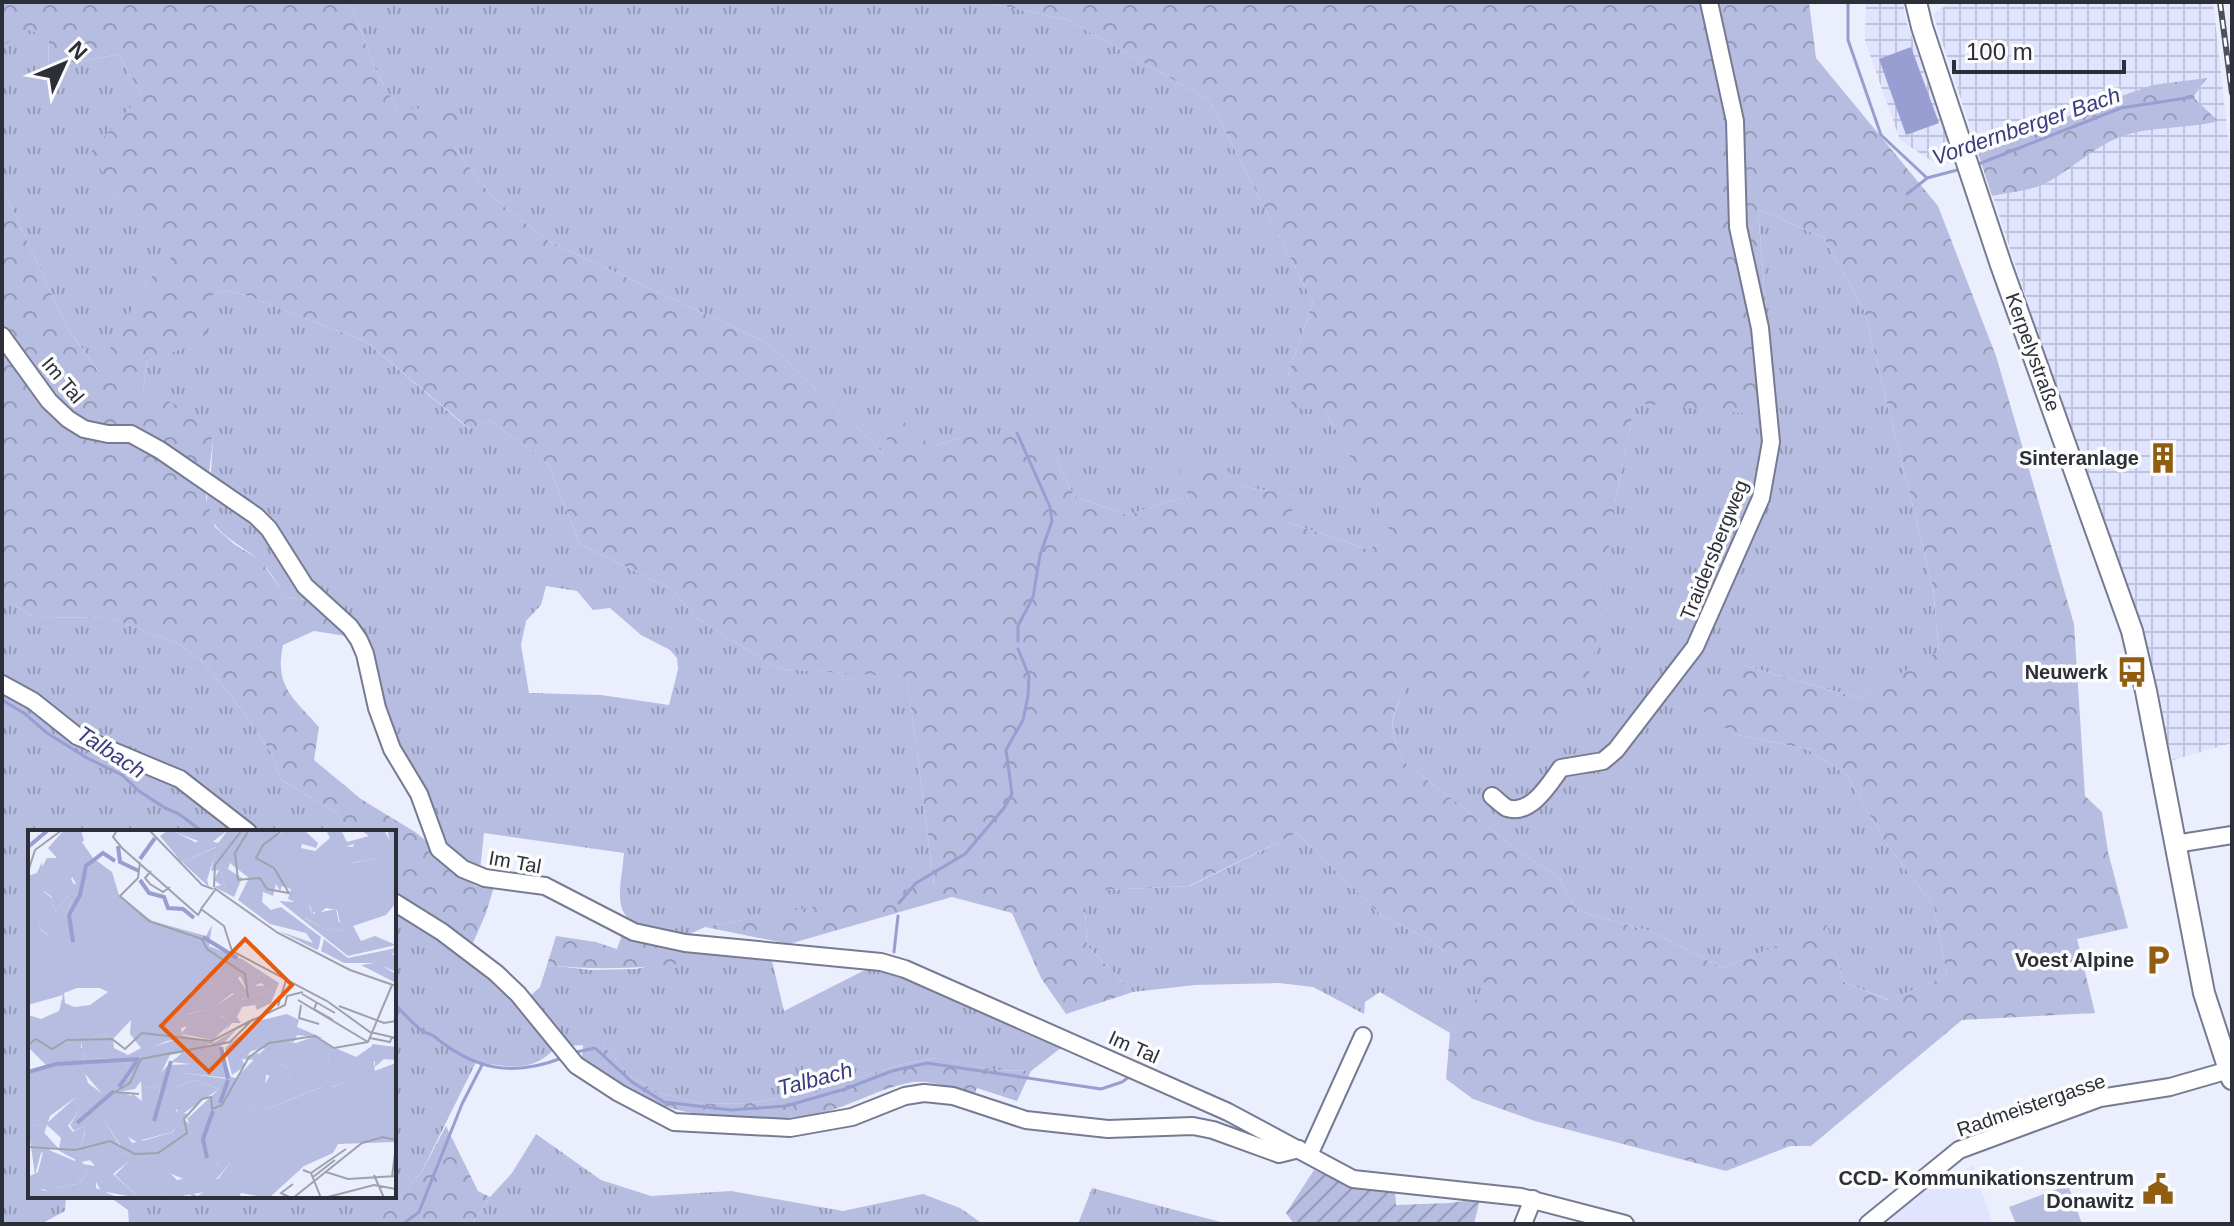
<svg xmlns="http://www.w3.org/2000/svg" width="2234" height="1226" viewBox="0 0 2234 1226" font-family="Helvetica,sans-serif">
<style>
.built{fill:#e0e4fe}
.industrial{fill:url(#industrial-grid)}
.grass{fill:url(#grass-tufts);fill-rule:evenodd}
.forest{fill:url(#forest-crowns);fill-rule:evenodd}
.park{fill:#b7bde0}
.garden{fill:url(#garden-furrows)}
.water{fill:#989ed2}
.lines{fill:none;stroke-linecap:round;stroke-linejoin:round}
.stream{stroke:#989ed2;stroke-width:3}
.minor-casing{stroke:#777b91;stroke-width:20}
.major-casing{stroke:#777b91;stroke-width:24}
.minor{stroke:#fff;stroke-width:16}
.major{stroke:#fff;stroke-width:20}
.rail-casing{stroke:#4d505a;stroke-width:6}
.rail{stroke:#fcfcfc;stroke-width:3;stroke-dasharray:9;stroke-linecap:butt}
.labels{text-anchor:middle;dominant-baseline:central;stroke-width:7;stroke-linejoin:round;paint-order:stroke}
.street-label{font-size:20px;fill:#2d2f38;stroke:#fcfcfc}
.poi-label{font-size:20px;font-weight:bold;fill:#2d2f38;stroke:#fcfcfc;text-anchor:end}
.water-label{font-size:22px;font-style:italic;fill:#3a3d7d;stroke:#fcfcfc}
.inset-river{fill:none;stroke:#989ed2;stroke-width:4}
.inset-road{fill:none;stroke:#9fa2ae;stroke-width:2}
.view{fill:#e8590c;fill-opacity:0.15;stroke:#e8590c;stroke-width:4}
.inset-edge{fill:none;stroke:#2d2f38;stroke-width:4}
</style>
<defs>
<pattern id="industrial-grid" width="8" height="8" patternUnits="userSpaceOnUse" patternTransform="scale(2)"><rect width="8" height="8" fill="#e0e4fe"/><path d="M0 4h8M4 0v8" fill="none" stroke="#c0c4da"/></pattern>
<pattern id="grass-tufts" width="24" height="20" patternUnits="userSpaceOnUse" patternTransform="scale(2)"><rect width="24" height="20" fill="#b7bde0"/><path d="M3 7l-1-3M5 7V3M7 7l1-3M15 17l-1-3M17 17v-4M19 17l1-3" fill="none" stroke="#959ab7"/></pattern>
<pattern id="forest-crowns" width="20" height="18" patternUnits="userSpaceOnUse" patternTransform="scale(2)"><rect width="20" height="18" fill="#b7bde0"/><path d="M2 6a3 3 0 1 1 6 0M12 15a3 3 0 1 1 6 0" fill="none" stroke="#959ab7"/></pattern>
<pattern id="garden-furrows" width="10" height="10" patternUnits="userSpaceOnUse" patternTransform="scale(2)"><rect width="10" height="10" fill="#b7bde0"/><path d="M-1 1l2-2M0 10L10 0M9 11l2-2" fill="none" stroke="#959ab7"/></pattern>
</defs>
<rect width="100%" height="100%" fill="#ebeefd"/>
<polygon class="built" points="1973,1166 1993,1224 1883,1224 1881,1221 1909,1195"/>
<g class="industrial">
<polygon points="1866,2 1903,2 1906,20 1956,164 1933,162 1900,140 1865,41"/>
<polygon points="1951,2 2213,2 2229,145 2232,210 2232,743 2173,760 2152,688 2144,647 2106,523 2043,349 1933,14"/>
</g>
<g class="grass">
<polygon points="350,2 985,2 1068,20 1209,100 1313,302 1288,375 1325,410 1395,538 1367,549 1287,522 1298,496 1240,486 1180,466 1188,496 1127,515 1074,496 1054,454 963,437 932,447 883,453 768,343 550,242 492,197 453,145 398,110 375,69"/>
<polygon points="29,29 49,38 48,68 119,54 141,95 115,192 177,253 147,281 99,372 66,326 2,186 2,46"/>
<path d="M 1758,209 L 1824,238 L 1864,310 L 1933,587 L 1939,652 L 1859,698 L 1742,665 L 1733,734 L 1807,749 L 1847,775 L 1884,840 L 1934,907 L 1947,976 L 1889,1000 L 1844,982 L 1827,926 L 1722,968 L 1652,932 L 1576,910 L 1559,877 L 1524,855 L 1403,761 C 1384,721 1394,709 1415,674 L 1615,502 L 1635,402 L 1774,415 Z"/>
<path d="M 222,290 L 245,295 L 365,341 L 469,429 L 490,420 L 548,464 L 580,544 L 673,590 L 696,618 L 779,669 L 907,676 L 934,885 L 705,927 C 683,938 680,936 657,932 C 607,921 621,892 624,853 L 484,833 L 480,870 L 445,850 L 404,761 L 376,688 L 332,605 L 217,483 L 211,472 L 213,439 L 143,390 L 147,361 L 202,341 L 204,299 ZM 546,586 L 577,591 L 593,610 L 610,608 L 641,635 L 670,650 L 677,658 L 678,669 L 669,705 L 601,695 L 529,693 L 521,645 L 526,621 L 541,605 Z"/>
<path d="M 208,489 L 263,529 L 300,593 L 311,601 L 286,597 C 278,586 270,570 260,561 C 235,539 201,531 208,489 Z"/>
<polygon points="2,598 34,617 109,618 175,642 203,661 248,718 271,753 281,780 335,811 351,832 257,832 221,806 91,738 2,679"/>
<polygon points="2,687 172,779 242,832 30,832 30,1196 66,1196 65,1211 41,1224 2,1224"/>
<polygon points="1297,833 1382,916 1430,940 1488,985 1450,1033 1380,992 1365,1002 1364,1014 1313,987 1279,983 1195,985 1133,992 1087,946 1085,906 1103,890 1190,886"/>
<path d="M 394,907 L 495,975 L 554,1049 C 532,1074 505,1066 476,1062 L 421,1173 L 374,1224 L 129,1224 L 128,1210 L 108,1196 L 394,1196 Z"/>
<polygon points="710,952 777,955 772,961 784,1011 875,965 1066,1044 1031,1071 995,1070 936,1058 903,1064 808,1093 751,1103 703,1104 660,1093 632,1078 602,1044 567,1046 528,998 540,987 547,965 591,970 636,969"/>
<polygon points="536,1134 601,1180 651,1196 731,1191 843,1211 923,1194 960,1208 983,1224 472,1224 490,1197 512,1173"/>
<polygon points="1092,1188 1228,1224 1078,1224"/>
</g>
<g class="forest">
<path d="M 2,2 L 350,2 L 375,69 L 398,110 L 460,105 L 453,145 L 492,197 L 550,242 L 768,343 L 883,453 L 894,413 L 932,447 L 963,437 L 1032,436 L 1054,454 L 1074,496 L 1127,515 L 1188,496 L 1179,466 L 1222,463 L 1240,486 L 1299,496 L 1287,522 L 1367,549 L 1394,538 L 1325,410 L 1292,408 L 1288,375 L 1313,302 L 1209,100 L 1068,20 L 985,2 L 1809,2 L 1816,58 L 1938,206 L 1996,356 L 2074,624 L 2085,796 L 2102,812 L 2108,852 L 2128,928 L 2077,939 L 2095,1013 L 1962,1020 L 1811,1146 L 1790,1146 L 1726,1171 L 1535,1121 L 1473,1099 L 1446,1079 L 1450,1033 L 1487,985 L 1430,940 L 1382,916 L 1297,833 L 1189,886 L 1103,890 L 1085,907 L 1087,946 L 1133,992 L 1066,1014 L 1041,978 L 1012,913 L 952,897 L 789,944 L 705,927 L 934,884 L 907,677 L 779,669 L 696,618 L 673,590 L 580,544 L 548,464 L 490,420 L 470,429 L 365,341 L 245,295 L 222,290 L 205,299 L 211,319 L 202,342 L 147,361 L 143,390 L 194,413 L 213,440 L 206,498 L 215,527 L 234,544 L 261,561 L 286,597 L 311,601 L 346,636 L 314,631 L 283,645 C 274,687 294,698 319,727 L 314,760 L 361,799 L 415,832 L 435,848 L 440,860 L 463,878 L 476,886 L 494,887 L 486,913 L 473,943 L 394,894 L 394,832 L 351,832 L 335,811 L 281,780 L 271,753 L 248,718 L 203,661 L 175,642 L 109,618 L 34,617 L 2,598 L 2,186 L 66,326 L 98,371 L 147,281 L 176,253 L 115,192 L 90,153 L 141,95 L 119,54 L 48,68 L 49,38 L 29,30 L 2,46 ZM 1758,209 L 1824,238 L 1864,310 L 1933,587 L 1939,651 L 1859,698 L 1742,665 L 1695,705 L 1733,734 L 1807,749 L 1847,775 L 1884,840 L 1934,907 L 1947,976 L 1888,1000 L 1844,982 L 1827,925 L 1722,968 L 1652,932 L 1576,910 L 1559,877 L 1524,855 L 1403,761 C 1384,720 1393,710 1415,675 L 1462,724 L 1575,721 L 1594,657 L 1615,502 L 1635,403 L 1774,416 Z"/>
<path d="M 2207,78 L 2193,97 L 2218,121 C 2188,129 2154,126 2126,135 C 2096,144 2073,169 2046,183 C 2031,191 2009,192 1992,196 L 1973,138 L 1989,133 L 2032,132 L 2090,107 L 2153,85 Z"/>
<path d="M 622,935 L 639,941 L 710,952 L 704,961 C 649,968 602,971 547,965 L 556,936 L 596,942 L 617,949 Z"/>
<path d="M 583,1044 L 602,1044 L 632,1078 L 660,1093 L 703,1104 L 751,1103 L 808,1093 L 903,1064 L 937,1058 L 995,1070 L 1031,1071 L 1017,1101 L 977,1088 L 974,1095 C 955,1089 928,1078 908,1083 C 878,1089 850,1106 821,1113 C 771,1124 684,1121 639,1095 C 619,1084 602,1069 582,1058 Z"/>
<polygon points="446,1126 478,1191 490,1197 472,1224 374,1224 421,1173"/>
</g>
<polygon class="park" points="2068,1185 2082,1224 2016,1224 2009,1207"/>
<polygon class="garden" points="1314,1170 1354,1186 1395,1191 1396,1205 1449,1203 1480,1199 1474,1224 1294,1224 1286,1213"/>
<polygon class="water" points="1911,47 1939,123 1906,135 1879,59"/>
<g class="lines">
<g class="stream">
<polyline points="1848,2 1848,40 1881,135 1927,178 1961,169"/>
<polyline points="1976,165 2121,108 2193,97"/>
<polyline points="1907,194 1926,179"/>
<polyline points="1017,433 1050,507 1052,521 1040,555 1033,597 1018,626 1018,641"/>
<polyline points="2,700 24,713 47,733 87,758 122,775 139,791 165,808 179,814 203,832"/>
<polyline points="899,903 916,883 965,854 1004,808 1012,794 1006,750 1023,720 1028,696 1029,676 1018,649"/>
<polyline points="894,952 898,916"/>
<path d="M 394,1003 C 400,1010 417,1028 424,1032 C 428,1034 432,1034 435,1037 C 475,1070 513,1077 562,1058"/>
<polyline points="572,1053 595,1048 632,1082 664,1102 731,1110 786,1106 845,1089 892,1071 927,1063 1101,1089 1122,1082 1129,1077"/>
<polyline points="403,1224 419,1212 462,1104 482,1065"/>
</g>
<defs>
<g id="minor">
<polyline points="2,336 49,401 68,419 84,429 108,434 131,434 160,450 256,516 269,529 305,586 350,627 359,640 365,654 377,708 392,749 419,794 439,849 463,869 485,878 545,886 634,932 685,943 881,962 905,969 1228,1112 1353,1179 1521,1197 1625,1224"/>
<polyline points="2,684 33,701 77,736 180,779 248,832"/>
<path d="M 1492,796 C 1496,799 1503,806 1507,808 C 1531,816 1550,783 1561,768 L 1603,761 L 1616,750 L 1695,647 L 1761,498 L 1771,442 L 1760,328 L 1738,227 L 1735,121 L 1709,2"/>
<polyline points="2175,844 2232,835"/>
<polyline points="394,902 442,932 496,973 518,994 576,1065 619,1093 674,1122 790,1128 852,1117 905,1096 924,1093 953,1096 1026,1120 1108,1129 1193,1126 1213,1130 1279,1154 1299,1149"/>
<polyline points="1309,1155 1363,1036"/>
<polyline points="1523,1224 1533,1199"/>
<polyline points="1868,1224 1959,1150 2100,1098 2170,1087 2229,1070"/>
</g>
<polyline id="major" points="1916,2 1922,27 2001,265 2132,631 2146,691 2204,993 2232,1079"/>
</defs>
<use href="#minor" class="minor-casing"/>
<use href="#major" class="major-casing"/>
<use href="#minor" class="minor"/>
<use href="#major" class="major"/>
<defs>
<polyline id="rail" points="2220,2 2232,93"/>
</defs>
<use href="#rail" class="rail-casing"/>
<use href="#rail" class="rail"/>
</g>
<defs>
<symbol id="building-bare" viewBox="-9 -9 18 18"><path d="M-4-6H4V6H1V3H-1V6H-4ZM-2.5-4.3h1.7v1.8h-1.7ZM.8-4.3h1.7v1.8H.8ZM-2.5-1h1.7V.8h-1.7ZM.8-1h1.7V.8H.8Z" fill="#915d10" stroke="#fcfcfc" stroke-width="2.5" paint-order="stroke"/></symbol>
<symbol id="bus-bare" viewBox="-9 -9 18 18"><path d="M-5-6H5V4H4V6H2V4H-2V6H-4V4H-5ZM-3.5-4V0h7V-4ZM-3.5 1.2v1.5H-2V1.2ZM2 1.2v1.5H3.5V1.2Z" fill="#915d10" stroke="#fcfcfc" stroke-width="2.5" paint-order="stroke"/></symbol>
<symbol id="parking-bare" viewBox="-9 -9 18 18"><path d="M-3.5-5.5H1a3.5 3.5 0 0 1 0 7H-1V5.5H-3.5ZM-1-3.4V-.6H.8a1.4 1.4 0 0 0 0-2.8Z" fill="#915d10" stroke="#fcfcfc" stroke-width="2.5" paint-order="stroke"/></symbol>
<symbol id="civic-bare" viewBox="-9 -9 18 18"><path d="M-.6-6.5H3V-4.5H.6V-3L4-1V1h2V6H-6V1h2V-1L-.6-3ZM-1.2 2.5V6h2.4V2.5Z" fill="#915d10" stroke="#fcfcfc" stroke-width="2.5" paint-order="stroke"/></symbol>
</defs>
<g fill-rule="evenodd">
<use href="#building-bare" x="2141" y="436" width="44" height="44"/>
<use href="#bus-bare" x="2110" y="650" width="44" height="44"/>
<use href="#parking-bare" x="2136" y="938" width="44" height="44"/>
<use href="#civic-bare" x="2136" y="1167" width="44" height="44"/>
</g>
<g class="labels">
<g class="street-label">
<text transform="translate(2033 352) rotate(70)">Kerpelystraße</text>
<text transform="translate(63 380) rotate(50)">Im Tal</text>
<text transform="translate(1714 550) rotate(-68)">Traidersbergweg</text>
<text transform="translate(515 862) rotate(10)">Im Tal</text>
<text transform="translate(1134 1047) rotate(24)">Im Tal</text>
<text transform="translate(2031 1105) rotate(-19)">Radmeistergasse</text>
</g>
<g class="poi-label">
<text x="2139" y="458">Sinteranlage</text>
<text x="2108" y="672">Neuwerk</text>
<text x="2134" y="960">Voest Alpine</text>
<text x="2134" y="1178">CCD- Kommunikationszentrum<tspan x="2134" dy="23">Donawitz</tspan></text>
</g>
<g class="water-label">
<text transform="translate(2026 126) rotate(-19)">Vordernberger Bach</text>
<text transform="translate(111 752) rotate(33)">Talbach</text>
<text transform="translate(815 1079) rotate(-15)">Talbach</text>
</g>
</g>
<g transform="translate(28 830)">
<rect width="368" height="368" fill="#ebeefd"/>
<path d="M 36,0 L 53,0 L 56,11 L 47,15 L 55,29 L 43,49 L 47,56 L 24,68 L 27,82 L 41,65 L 43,70 L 39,83 L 26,93 L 33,95 L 31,100 L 20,105 L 10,97 L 24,67 L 16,61 L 13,39 L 19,28 L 29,28 L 20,18 ZM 200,0 L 217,0 L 192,36 L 198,63 L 186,57 L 193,55 L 186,50 L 191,40 L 183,41 L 188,17 L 154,32 L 149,28 L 170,11 L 144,1 L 190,13 ZM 327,11 L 347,15 L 350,28 L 322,33 L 315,16 L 325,17 ZM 330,47 L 350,58 L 341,65 L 345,74 L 337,66 L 336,71 L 320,67 L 312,80 L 301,63 L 307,64 ZM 281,75 L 284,84 L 308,79 L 311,93 L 317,90 L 314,101 L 296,99 L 276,87 ZM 215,135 L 231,145 L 227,156 L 241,155 L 243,160 L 214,170 L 220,162 L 207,136 ZM 182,153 L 206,162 L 184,179 L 153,185 L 143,181 L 165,159 ZM 259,184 L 271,190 L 269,197 L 295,208 L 269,205 L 266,212 L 223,221 L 219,226 L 231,223 L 229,230 L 214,229 L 217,236 L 204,245 L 197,218 L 230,191 ZM 193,186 L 203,193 L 185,210 L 153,204 L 160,195 ZM 209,199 L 192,217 L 200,248 L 155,243 L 163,234 L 143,232 L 154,223 L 142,225 L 128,253 L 119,258 L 129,256 L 134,267 L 123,279 L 114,311 L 145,302 L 153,289 L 165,295 L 166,301 L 124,322 L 99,306 L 93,316 L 77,292 L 105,264 L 114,271 L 113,251 L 107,259 L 91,262 L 127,216 L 147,210 L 182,215 ZM 78,203 L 83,228 L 60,229 L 57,223 L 55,232 L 22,235 L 13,224 L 14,214 L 41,212 L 54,218 L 54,211 ZM 344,216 L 347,242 L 303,257 L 300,226 L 305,217 L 328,227 ZM 249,232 L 262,240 L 261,259 L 296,256 L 241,278 L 206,282 L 226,274 ZM 105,235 L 100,249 L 76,266 L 57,244 L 70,237 ZM 167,250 L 191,259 L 153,285 L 145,275 L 145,258 ZM 49,266 L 51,281 L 40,296 L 45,302 L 56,296 L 57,301 L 48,330 L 26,318 L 13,323 L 7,345 L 0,296 L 9,295 L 31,319 L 33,308 L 18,294 ZM 177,319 L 190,336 L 189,330 L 202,333 L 180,359 L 141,343 L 165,322 ZM 93,323 L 106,327 L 85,344 L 111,368 L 73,361 L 67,350 L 53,368 L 0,368 L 6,359 L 27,362 L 26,358 L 49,354 L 60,343 L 54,334 L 67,336 L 61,329 ZM 155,351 L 174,359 L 177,362 L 142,368 L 137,362 Z" fill="#b7bde0"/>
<path d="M 140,0 L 200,0 L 179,16 L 164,6 L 147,2 L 177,17 L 151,29 L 132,6 ZM 217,0 L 254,0 L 251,6 L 256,0 L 276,0 L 290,13 L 288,18 L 274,14 L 273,18 L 287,21 L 302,8 L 298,0 L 313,0 L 319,12 L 341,6 L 333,0 L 356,0 L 362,11 L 359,0 L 368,0 L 368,73 L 358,85 L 325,96 L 333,111 L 347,106 L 368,115 L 320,126 L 251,71 L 267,72 L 260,69 L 263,59 L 254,56 L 252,61 L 248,54 L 245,66 L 235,62 L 234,72 L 243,80 L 253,77 L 293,107 L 291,117 L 289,120 L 251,101 L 285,113 L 278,103 L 242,94 L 210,70 L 221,48 L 202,33 L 200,39 L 214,48 L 206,67 L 198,63 L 192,36 L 205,10 ZM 330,13 L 347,16 L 349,28 L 324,33 L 315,17 ZM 282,75 L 285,88 L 285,81 L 289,85 L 298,78 L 309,80 L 312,92 L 303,97 L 316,92 L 314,101 L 296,99 L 277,88 ZM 51,8 L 65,28 L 84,42 L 91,65 L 124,91 L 178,106 L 184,95 L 181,116 L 214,129 L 251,153 L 243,173 L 229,180 L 227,175 L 214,177 L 209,187 L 213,193 L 204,193 L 196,203 L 202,193 L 194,186 L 153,198 L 154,205 L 188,213 L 153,219 L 147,210 L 139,211 L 127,216 L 123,223 L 138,225 L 107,239 L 105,249 L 90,261 L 104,266 L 77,292 L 92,316 L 99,305 L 104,313 L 114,311 L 123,274 L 134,267 L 129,256 L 119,258 L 140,235 L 166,234 L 155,243 L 199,249 L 194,221 L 203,247 L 208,248 L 243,212 L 268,213 L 288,206 L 305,218 L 300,226 L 304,257 L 368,233 L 368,312 L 310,314 L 305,323 L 276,336 L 241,368 L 213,363 L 211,368 L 163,368 L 163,362 L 169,366 L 176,362 L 155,351 L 146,362 L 137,362 L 142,368 L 111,368 L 87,345 L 105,327 L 93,323 L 54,332 L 60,343 L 49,354 L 26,358 L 34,363 L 31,366 L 15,359 L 0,366 L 0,347 L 10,342 L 16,318 L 47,331 L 57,303 L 56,296 L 46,301 L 42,295 L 51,281 L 48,267 L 22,286 L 15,307 L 9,295 L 0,296 L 0,242 L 20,237 L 2,219 L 0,185 L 13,189 L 31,181 L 35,165 L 0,175 L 0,46 L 9,43 L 14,32 L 16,62 L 24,68 L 10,97 L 19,105 L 30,100 L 32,95 L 25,93 L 39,83 L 43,70 L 40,66 L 27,82 L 24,68 L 36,55 L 48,54 L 41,41 L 45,44 L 55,29 L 47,16 L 39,21 ZM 208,135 L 231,145 L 224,157 L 233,153 L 243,160 L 214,170 L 220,162 L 210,148 L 216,143 ZM 183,153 L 206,164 L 183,179 L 160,184 L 144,181 L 165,159 ZM 49,158 L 72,158 L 80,162 L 62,175 L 46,177 L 37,173 L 36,163 ZM 103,190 L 102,204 L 113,218 L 100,225 L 86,218 L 85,209 ZM 78,203 L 82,228 L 61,229 L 57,223 L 55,232 L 22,235 L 13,224 L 15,216 L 40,212 L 52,223 L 54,211 ZM 249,232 L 262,240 L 260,260 L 294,257 L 241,278 L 210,281 L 226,274 L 237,258 L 238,245 L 248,247 ZM 90,236 L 105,239 L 100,249 L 76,265 L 60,253 L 57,244 ZM 167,250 L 191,259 L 159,289 L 166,301 L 122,320 L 114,310 L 144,302 L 160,284 L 148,281 L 145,258 ZM 177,321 L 178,329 L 190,336 L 189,331 L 202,333 L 190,349 L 182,350 L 180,359 L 164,347 L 149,350 L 142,343 L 166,322 ZM 189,17 L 179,50 L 181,57 L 154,32 ZM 296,109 L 320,128 L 368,118 L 364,125 L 368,124 L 368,142 L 353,135 L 368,144 L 368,153 L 333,135 L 347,133 L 316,133 L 293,121 ZM 344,214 L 368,217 L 368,230 L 356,229 L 347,237 L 347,231 L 341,231 ZM 68,349 L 68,358 L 91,368 L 53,368 L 59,355 Z" fill="#b7bde0" fill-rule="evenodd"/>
<path class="inset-river" d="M 90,16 L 92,32 L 111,41M 0,17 L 19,1M 112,29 L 127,8M 112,50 L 121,63 L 136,67 L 140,78 L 155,79 L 166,88M 175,107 L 209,128M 45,112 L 41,85 L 52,65 L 58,36 L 75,23 L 87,31M 193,217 L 200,249M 0,242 L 28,234 L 111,229M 91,257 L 109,231M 192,273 L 200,250M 126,291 L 143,231M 49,293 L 86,261M 179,328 L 175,309 L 185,281"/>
<path class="inset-road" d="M 89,0 L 85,7 L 94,18 L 170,85 L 173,80M 121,0 L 174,55 L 185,59M 221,0 L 207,23 L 210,50 L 232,48 L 239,59 L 261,63 L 246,38 L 228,28 L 235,15 L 255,0M 112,32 L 110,48 L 92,66 L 121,91 L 174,109 L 179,119 L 217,144 L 220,168M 123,41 L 117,48 L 122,54 L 135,62 L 142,57M 0,42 L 7,20 L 34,0M 186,57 L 187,35 L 214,0M 186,58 L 250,103 L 322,140 L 368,156M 187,60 L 173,79 L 196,96 L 204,121 L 299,171 L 342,202 L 368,208M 274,164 L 307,183M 270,170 L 340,212M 289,172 L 286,179 L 305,190M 273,175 L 271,188 L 291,194M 250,176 L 258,150M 311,176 L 356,193 L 368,191M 342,208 L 362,212 L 364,207M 340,212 L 364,155M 0,215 L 8,209 L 24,219 L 39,210 L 84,209 L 97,219 L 114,203 L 184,211 L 226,189M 111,264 L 87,262 L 102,253 L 113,229 L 202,212 L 223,191 L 257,175 L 259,166 L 275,162M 0,317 L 48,320 L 82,311 L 107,324 L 130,323 L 159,303 L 156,289 L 174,269 L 183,267 L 184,279 L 194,275 L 221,227 L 241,213 L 287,206 L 306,218 L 340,212M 275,340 L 283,343 L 293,368M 298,342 L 320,349 L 368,346M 283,343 L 318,319M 346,345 L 356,368M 285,347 L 307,330M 364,347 L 367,323M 263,368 L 253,363 L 265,354M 265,368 L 334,313 L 355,307 L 368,310M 296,368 L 346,355 L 368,359"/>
<path class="view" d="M 217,109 L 264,155 L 181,242 L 133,196 Z"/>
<rect width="368" height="368" class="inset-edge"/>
</g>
<rect width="2234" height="1226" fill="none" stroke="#2d2f38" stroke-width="8"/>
<g transform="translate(64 64) rotate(46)" stroke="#fcfcfc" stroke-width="6" paint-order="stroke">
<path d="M0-6L14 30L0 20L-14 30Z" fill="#2d2f38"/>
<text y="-12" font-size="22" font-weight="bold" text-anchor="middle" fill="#2d2f38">N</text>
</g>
<path d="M1954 60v12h170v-12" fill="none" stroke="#2d2f38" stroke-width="4"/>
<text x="1966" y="60" font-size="24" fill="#2d2f38" stroke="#fcfcfc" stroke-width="6" paint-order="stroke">100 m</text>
</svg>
